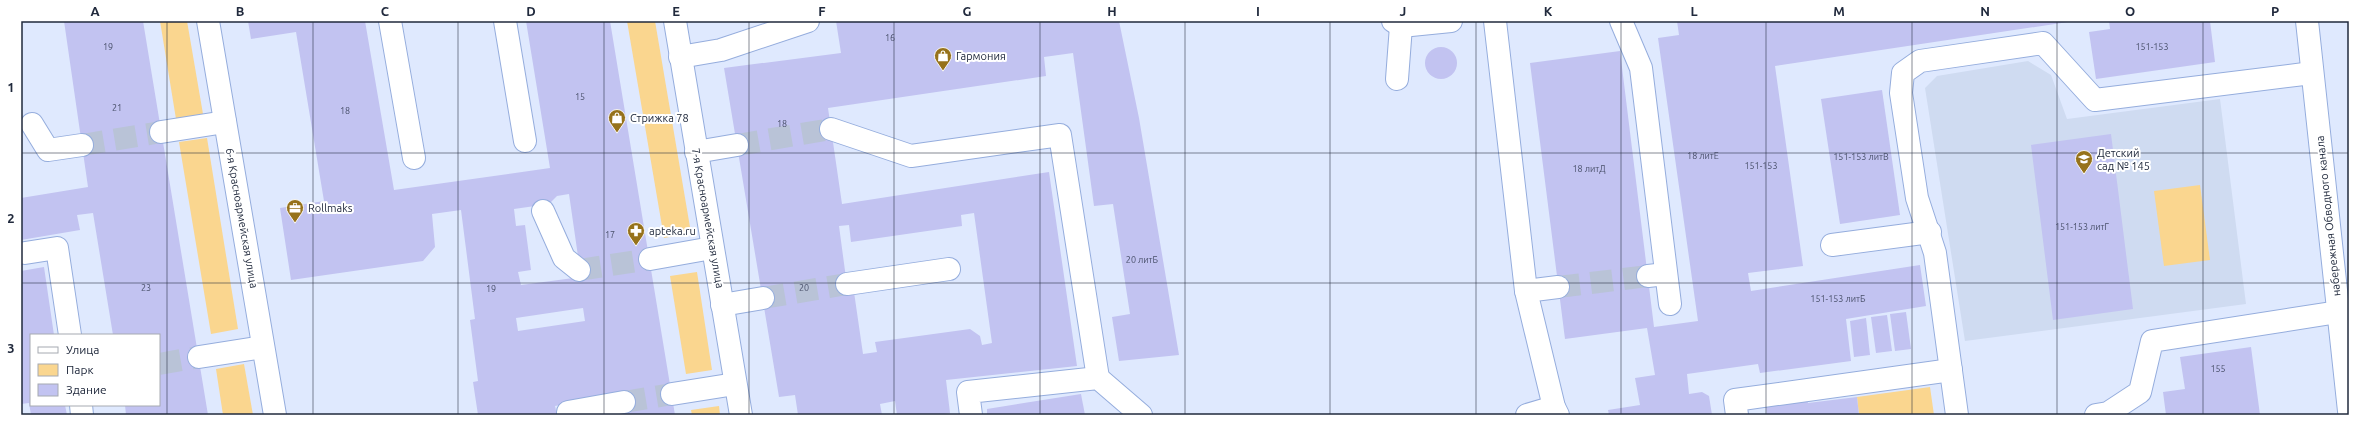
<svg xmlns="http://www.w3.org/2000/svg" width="2370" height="436" viewBox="0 0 2370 436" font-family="Ubuntu,sans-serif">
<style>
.built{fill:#cfdbf1}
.green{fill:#fad68f}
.building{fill:#c2c3f1;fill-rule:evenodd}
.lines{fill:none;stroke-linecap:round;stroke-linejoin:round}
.minor-tunnel{stroke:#b9c3d7;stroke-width:22;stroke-dasharray:22 11;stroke-linecap:butt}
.minor-casing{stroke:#95addd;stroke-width:24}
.major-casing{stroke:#95addd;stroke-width:24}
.minor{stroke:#fff;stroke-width:22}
.major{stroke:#fff;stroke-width:22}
.grid{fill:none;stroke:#212a3d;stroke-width:1;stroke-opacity:0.55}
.labels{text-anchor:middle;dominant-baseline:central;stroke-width:4;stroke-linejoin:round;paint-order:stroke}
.number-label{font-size:9px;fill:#49506a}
.poi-label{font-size:11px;fill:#212a3d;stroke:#fff;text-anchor:start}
.street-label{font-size:11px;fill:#212a3d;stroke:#fff}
.neatline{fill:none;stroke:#212a3d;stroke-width:1.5}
.grid-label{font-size:13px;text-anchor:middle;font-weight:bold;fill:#212a3d}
</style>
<rect width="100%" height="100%" fill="#dfe9fe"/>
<polygon class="built" points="2028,61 2051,75 2067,119 2220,99 2246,304 1965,341 1925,88 1937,76"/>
<g class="green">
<polygon points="160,21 187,21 203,114 176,119"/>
<polygon points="627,21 655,21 691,233 664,238"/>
<polygon points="207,138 238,329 211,334 179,142"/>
<polygon points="2200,185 2210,260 2164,266 2154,191"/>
<polygon points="697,272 712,370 686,374 670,276"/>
<polygon points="244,364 253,415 223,415 216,369"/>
<polygon points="1930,387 1934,415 1859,415 1857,397"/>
<polygon points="719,406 720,415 692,415 691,410"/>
</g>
<g class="building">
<polygon points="64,21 143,21 208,415 126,415 125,405 159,405 159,335 113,335 93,213 77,215 80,230 21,240 21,198 88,187"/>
<path d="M 248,21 L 365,21 L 394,190 L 550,168 L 526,21 L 610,21 L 675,415 L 615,415 L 622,395 L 555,406 L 557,415 L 478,415 L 473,382 L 478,381 L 470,320 L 475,319 L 461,210 L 432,214 L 435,247 L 423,261 L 291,280 L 280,208 L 324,201 L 296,32 L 251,39 ZM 569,194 L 581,277 L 521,285 L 518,272 L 531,270 L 525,225 L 516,226 L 514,209 L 549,204 L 557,196 ZM 583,308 L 585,321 L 518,331 L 516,318 Z"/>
<path d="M 836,21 L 1119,21 L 1139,118 L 1179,355 L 1119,361 L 1112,317 L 1130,314 L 1113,204 L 1094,206 L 1073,53 L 1044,57 L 1046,76 L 828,108 L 842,204 L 1049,172 L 1077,366 L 946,380 L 950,413 L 938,415 L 897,415 L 895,401 L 880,404 L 882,415 L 798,415 L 795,395 L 779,397 L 724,68 L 841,53 ZM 974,213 L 992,343 L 982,345 L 980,336 L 970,329 L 875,342 L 877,352 L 863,354 L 854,292 L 848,293 L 839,226 L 849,225 L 851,242 L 962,226 L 961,215 Z"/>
<polygon points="1677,21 2068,22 1775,66 1803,266 1748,273 1751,291 1920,265 1926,306 1846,319 1851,361 1760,373 1758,364 1687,374 1689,394 1702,392 1709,396 1712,415 1609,415 1608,410 1640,405 1635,378 1655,375 1647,328 1565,339 1530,63 1620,51 1654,327 1698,321 1658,38 1679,35"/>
<polygon points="2109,21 2210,21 2215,62 2096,79 2089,32 2110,29"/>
<circle cx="1441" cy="63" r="16"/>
<polygon points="1882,90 1900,215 1840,224 1821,99"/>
<polygon points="2111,134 2133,309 2053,320 2031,145"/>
<polygon points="44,267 54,335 31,335 31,405 65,405 67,415 31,415 29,403 21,404 21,271"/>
<polygon points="1906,312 1911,349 1895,351 1890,314"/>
<polygon points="1887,315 1892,351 1876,353 1871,317"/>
<polygon points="1866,318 1870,355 1854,357 1850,321"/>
<polygon points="2251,347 2260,415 2166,415 2163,392 2185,389 2180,357"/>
<polygon points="1081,394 1085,415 987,415 987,409"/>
<polygon points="1857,397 1859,415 1767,415 1766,404 1807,399 1808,403"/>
</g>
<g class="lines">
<g class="minor-tunnel">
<polyline points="82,145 161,132"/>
<polyline points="737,145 831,129"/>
<polyline points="579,270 650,259"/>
<polyline points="1558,287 1648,276"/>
<polyline points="763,298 847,284"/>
<polyline points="159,364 199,357"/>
<polyline points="624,402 672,394"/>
</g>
<defs>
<g id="minor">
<polyline points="208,21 275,415"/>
<polyline points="390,21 414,158"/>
<polyline points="505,21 525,141"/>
<polyline points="675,21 741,415"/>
<polyline points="1393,21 1401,26 1451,21"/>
<polyline points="1495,21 1526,291 1554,407 1558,415"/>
<polyline points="1621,21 1641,68 1670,304"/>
<polyline points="680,57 721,50 808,21"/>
<polyline points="1397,79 1401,26"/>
<polyline points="32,124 48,150 82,145"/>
<polyline points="831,129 911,156 1060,135 1098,378"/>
<polyline points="161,132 225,122"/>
<polyline points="696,152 737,145"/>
<polyline points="543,211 564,258 579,270"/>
<polyline points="1832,245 1930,232"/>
<polyline points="25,253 57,248 70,335"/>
<polyline points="650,259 712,248"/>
<polyline points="1648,276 1666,274"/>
<polyline points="847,284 949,269"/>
<polyline points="1526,291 1558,287"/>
<polyline points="722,305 763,298"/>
<polyline points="199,357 263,347"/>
<polyline points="672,394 735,384"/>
<polyline points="81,405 82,415"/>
<polyline points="568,415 568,412 624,402"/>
<polyline points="971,415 968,392 1098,378 1141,415"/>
<polyline points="1527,415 1554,407"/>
<polyline points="1737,415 1735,400 1951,370"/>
<polyline points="1957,415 1935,253 1917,198 1901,93 1903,73 1920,61 2043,43 2095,100 2312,73"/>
<polyline points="2096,415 2108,413 2140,392 2152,341 2338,312"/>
</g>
<polyline id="major" points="2307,21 2349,411"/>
</defs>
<use href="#minor" class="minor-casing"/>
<use href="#major" class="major-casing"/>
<use href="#minor" class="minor"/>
<use href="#major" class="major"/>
</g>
<path class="grid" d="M 167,21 L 167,415M 313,21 L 313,415M 458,21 L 458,415M 604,21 L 604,415M 749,21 L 749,415M 894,21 L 894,415M 1040,21 L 1040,415M 1185,21 L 1185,415M 1330,21 L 1330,415M 1476,21 L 1476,415M 1621,21 L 1621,415M 1766,21 L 1766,415M 1912,21 L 1912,415M 2057,21 L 2057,415M 2203,21 L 2203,415M 21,153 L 2349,153M 21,283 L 2349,283"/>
<defs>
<symbol id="shop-pin" viewBox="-11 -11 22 30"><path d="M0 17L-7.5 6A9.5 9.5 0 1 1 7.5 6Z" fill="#96721b" stroke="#fff"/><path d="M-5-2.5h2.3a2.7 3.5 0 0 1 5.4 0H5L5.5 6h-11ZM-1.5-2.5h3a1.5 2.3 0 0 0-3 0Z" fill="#fff"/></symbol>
<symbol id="school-pin" viewBox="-11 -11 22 30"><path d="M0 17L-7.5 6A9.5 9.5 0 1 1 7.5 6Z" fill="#96721b" stroke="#fff"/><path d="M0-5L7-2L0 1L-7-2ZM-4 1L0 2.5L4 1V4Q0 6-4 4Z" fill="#fff"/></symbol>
<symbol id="office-pin" viewBox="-11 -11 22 30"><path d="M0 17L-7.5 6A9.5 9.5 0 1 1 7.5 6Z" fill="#96721b" stroke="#fff"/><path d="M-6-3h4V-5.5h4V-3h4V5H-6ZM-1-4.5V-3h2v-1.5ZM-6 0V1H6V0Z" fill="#fff"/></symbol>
<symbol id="pharmacy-pin" viewBox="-11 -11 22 30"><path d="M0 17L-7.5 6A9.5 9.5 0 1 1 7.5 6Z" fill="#96721b" stroke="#fff"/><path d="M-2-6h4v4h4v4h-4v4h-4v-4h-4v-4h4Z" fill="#fff"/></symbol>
</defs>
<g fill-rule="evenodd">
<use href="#shop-pin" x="933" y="46" width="20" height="27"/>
<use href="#shop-pin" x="607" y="108" width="20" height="27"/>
<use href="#school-pin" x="2074" y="149" width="20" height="27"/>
<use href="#office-pin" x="285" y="198" width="20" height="27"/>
<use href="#pharmacy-pin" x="626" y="221" width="20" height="27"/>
</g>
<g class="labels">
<g class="number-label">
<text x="890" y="38">16</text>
<text x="108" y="47">19</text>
<text x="2152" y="47">151-153</text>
<text x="580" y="97">15</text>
<text x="117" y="108">21</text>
<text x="345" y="111">18</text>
<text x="782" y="124">18</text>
<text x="1703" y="156">18 литЕ</text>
<text x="1861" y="157">151-153 литВ</text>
<text x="1761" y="166">151-153</text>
<text x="1589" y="169">18 литД</text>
<text x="2082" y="227">151-153 литГ</text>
<text x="610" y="235">17</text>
<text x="1142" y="260">20 литБ</text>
<text x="146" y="288">23</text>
<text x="804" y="288">20</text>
<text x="491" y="289">19</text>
<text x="1838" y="299">151-153 литБ</text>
<text x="2218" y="369">155</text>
</g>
<g class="poi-label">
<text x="956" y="56">Гармония</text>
<text x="630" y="118">Стрижка 78</text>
<text x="2097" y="153">Детский<tspan x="2097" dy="13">сад № 145</tspan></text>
<text x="308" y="208">Rollmaks</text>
<text x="649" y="231">apteka.ru</text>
</g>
<g class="street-label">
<text transform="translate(2328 216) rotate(-96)">набережная Обводного канала</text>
<text transform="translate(242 218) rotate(80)">6-я Красноармейская улица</text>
<text transform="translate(708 218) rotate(80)">7-я Красноармейская улица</text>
</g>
</g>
<rect width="2370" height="436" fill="none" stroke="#ffffff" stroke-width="44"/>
<rect x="30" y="334" width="130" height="72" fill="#ffffff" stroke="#a6aab1"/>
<rect x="38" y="347" width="20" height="6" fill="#ffffff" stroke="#a6aab1"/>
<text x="66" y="354" font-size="12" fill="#212a3d">Улица</text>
<rect x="38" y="364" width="20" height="12" fill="#fad68f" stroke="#a6aab1"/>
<text x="66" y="374" font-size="12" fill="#212a3d">Парк</text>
<rect x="38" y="384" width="20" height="12" fill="#c2c3f1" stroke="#a6aab1"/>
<text x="66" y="394" font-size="12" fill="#212a3d">Здание</text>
<rect x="22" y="22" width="2326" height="392" class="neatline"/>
<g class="grid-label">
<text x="95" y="16">A</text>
<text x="240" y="16">B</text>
<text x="385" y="16">C</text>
<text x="531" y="16">D</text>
<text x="676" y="16">E</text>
<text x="822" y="16">F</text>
<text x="967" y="16">G</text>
<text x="1112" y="16">H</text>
<text x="1258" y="16">I</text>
<text x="1403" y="16">J</text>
<text x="1548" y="16">K</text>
<text x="1694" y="16">L</text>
<text x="1839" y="16">M</text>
<text x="1985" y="16">N</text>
<text x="2130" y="16">O</text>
<text x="2275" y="16">P</text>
<text x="11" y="92">1</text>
<text x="11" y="223">2</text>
<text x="11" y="353">3</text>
</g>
</svg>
